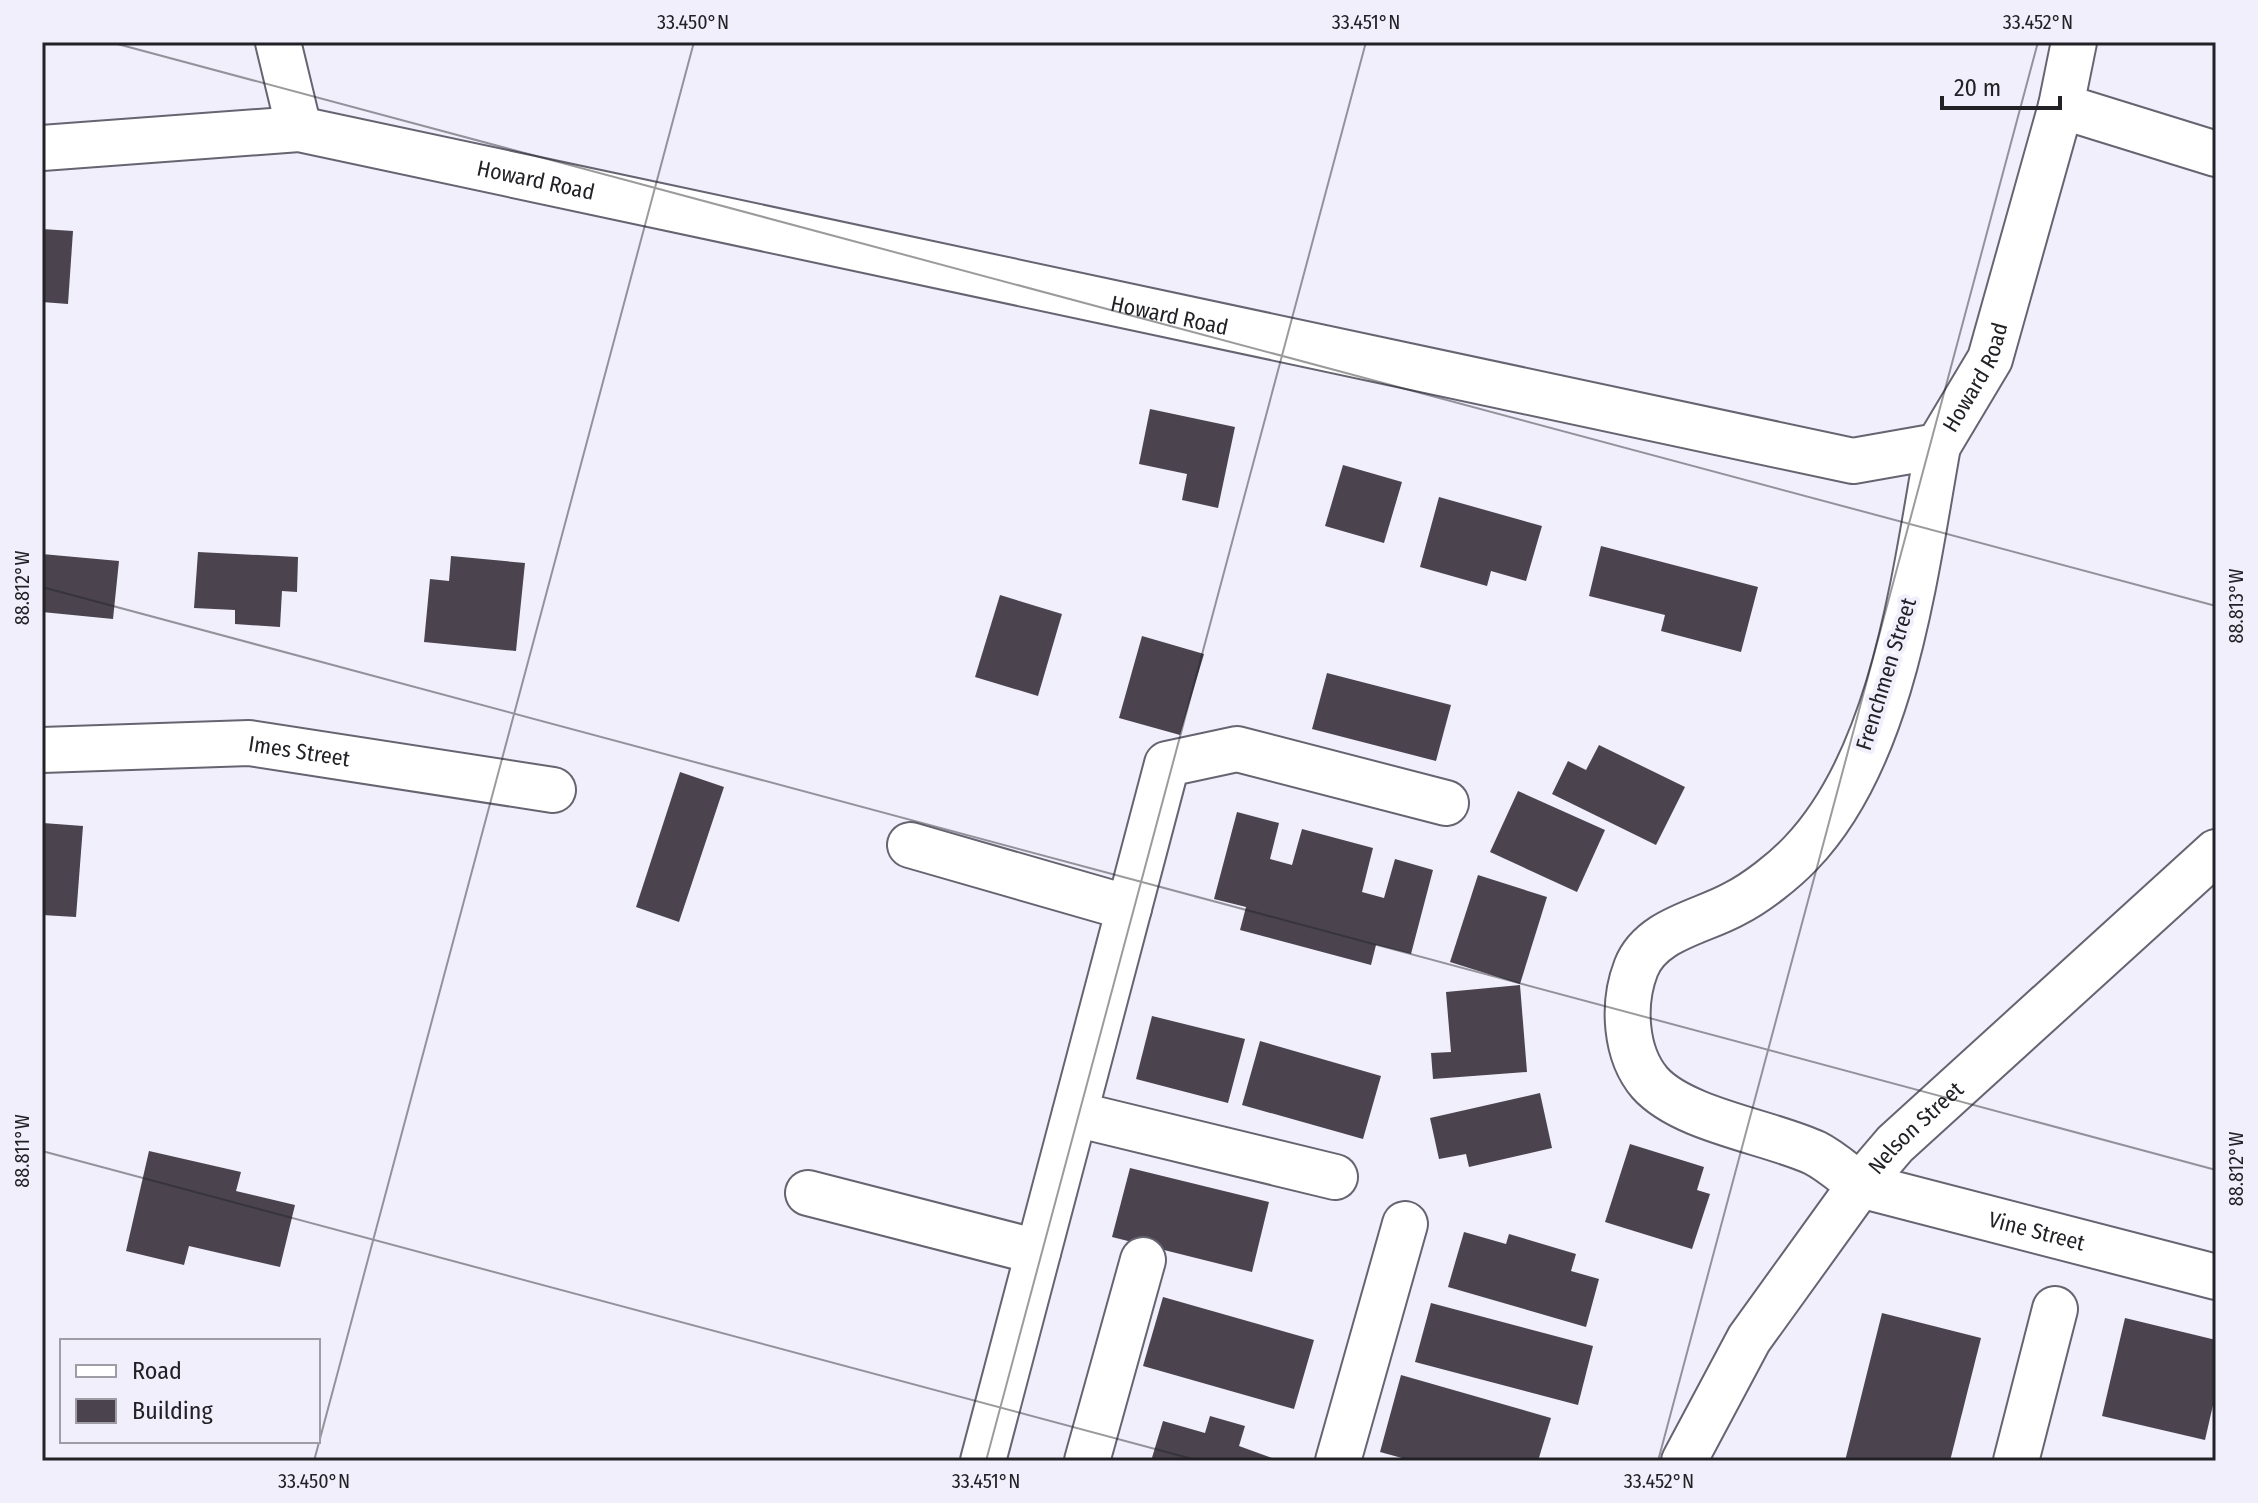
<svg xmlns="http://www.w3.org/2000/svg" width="2258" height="1503" viewBox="0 0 2258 1503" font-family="'Fira Sans Condensed',sans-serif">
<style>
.building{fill:#4b444e}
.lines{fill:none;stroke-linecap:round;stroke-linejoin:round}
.minor-casing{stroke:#666470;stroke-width:48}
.minor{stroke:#fff;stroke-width:44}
.ticks{fill:none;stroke:#222126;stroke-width:2;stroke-opacity:0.45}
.labels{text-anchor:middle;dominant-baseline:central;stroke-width:8;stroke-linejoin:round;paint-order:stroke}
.street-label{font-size:22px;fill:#222126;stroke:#f1effc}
.neatline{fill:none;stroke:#222126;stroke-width:3}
.ticks-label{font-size:20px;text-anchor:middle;fill:#222126}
</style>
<rect width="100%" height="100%" fill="#f1effc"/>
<g class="building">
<polygon points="42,229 73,231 68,304 42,302"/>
<polygon points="1150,409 1235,427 1218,508 1182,500 1187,474 1139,464"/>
<polygon points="1343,465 1402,482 1384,543 1325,526"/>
<polygon points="1439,497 1542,526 1526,581 1491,571 1487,586 1420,567"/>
<polygon points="1601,546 1758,587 1741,652 1661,631 1665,615 1589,596"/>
<polygon points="198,552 298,557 297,592 282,591 280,627 235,624 235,610 194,608"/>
<polygon points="42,554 119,561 113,619 42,612"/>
<polygon points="451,556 525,563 516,651 424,642 430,579 449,581"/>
<polygon points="1000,595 1062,614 1038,696 975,677"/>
<polygon points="1142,636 1204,654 1180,735 1119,718"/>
<polygon points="1327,673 1451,705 1436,761 1312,729"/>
<polygon points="1599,745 1685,787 1656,845 1552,794 1568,761 1586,770"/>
<polygon points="680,772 724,787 679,922 636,907"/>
<polygon points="1518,791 1605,830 1577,892 1490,852"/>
<polygon points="1237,812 1279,823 1270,859 1292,865 1302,829 1373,848 1362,892 1384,898 1395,859 1433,870 1411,954 1376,945 1371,965 1240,930 1246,907 1214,899"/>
<polygon points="43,823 83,826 76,917 42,915"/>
<polygon points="1478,875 1547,897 1520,984 1450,962"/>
<polygon points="1520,985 1527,1072 1433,1079 1431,1053 1451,1052 1446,992"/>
<polygon points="1152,1016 1245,1039 1228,1103 1136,1079"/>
<polygon points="1260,1041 1381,1076 1363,1139 1242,1105"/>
<polygon points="1540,1093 1552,1148 1469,1167 1466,1154 1439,1159 1430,1118"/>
<polygon points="1630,1144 1704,1167 1697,1190 1710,1194 1692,1249 1605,1222"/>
<polygon points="149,1151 241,1172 236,1191 295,1205 280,1267 189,1246 184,1265 126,1251"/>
<polygon points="1130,1168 1269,1202 1252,1272 1112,1237"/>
<polygon points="1464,1232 1506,1244 1509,1234 1576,1254 1571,1271 1599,1279 1586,1327 1448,1287"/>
<polygon points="1163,1297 1314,1340 1294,1409 1143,1366"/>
<polygon points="1431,1303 1593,1346 1578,1405 1415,1362"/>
<polygon points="1882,1313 1981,1338 1950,1461 1845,1461"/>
<polygon points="2125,1318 2216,1340 2216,1392 2205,1440 2102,1416"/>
<polygon points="1401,1375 1551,1418 1538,1461 1413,1461 1380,1452"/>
<polygon points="1210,1416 1245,1426 1239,1446 1280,1461 1151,1461 1163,1421 1205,1433"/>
</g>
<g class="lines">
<defs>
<g id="minor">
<polyline points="278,42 299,129"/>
<polyline points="2061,106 2216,154"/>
<path id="s1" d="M 42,148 L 299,129 L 1853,461 L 1938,446 L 1990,359 L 2061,106 L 2074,42"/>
<path id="s2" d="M 1938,446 C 1915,574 1894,756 1801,853 C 1784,871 1756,893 1734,904 C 1702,922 1651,929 1636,968 C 1622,1004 1625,1054 1650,1083 C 1683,1120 1770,1132 1815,1153 C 1831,1161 1846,1175 1860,1185 L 2216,1277"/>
<path id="s3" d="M 42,750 L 249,743 L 553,790"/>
<polyline points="910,845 1129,908"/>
<polyline points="1075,1114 1335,1177"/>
<polyline points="808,1193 1038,1252"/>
<polyline points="983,1461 1167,764 1237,749 1446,803"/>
<polyline points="1087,1461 1143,1260"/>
<polyline points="1338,1461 1405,1224"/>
<path id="s4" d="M 1684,1461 L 1749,1339 L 1860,1185 L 1895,1144 L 2216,852"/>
<polyline points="2016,1461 2055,1309"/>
</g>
</defs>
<use href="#minor" class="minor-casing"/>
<use href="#minor" class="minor"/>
</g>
<path class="ticks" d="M 110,42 L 2216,606M 2213,42 L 2216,43M 42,587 L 2216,1170M 42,1151 L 1200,1461M 314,1461 L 694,42M 986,1461 L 1366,42M 1658,1461 L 2038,42"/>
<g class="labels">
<g class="street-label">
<text stroke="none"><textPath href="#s1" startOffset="500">Howard Road</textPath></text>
<text stroke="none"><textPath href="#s1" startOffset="1148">Howard Road</textPath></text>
<text stroke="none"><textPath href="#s1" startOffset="2012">Howard Road</textPath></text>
<text transform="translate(1886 674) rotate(-73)">Frenchmen Street</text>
<text stroke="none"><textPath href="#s3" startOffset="258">Imes Street</textPath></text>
<text stroke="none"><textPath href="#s4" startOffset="408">Nelson Street</textPath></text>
<text stroke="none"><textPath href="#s2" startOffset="1180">Vine Street</textPath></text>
</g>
</g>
<rect width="2258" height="1503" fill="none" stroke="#f1effc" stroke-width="88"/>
<rect x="60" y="1339" width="260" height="104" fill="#f1effc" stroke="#9e9da6" stroke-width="2"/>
<rect x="76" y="1365" width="40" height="12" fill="#ffffff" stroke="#9e9da6" stroke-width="2"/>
<text x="132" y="1379" font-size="24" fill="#222126">Road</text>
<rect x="76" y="1399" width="40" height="24" fill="#4b444e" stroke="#9e9da6" stroke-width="2"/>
<text x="132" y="1419" font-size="24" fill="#222126">Building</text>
<path d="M1942 96v12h118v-12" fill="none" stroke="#222126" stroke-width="4"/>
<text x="1954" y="96" font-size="24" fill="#222126" stroke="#f1effc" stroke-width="6" paint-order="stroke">20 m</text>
<rect x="44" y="44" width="2170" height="1415" class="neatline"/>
<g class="ticks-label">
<text x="693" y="29">33.450°N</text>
<text x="1366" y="29">33.451°N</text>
<text x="2038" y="29">33.452°N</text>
<text transform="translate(22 588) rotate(-90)" y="7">88.812°W</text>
<text transform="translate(2236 606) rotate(-90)" y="7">88.813°W</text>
<text transform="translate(22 1151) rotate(-90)" y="7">88.811°W</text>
<text transform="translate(2236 1169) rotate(-90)" y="7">88.812°W</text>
<text x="314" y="1488">33.450°N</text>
<text x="986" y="1488">33.451°N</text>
<text x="1659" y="1488">33.452°N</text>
</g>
</svg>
